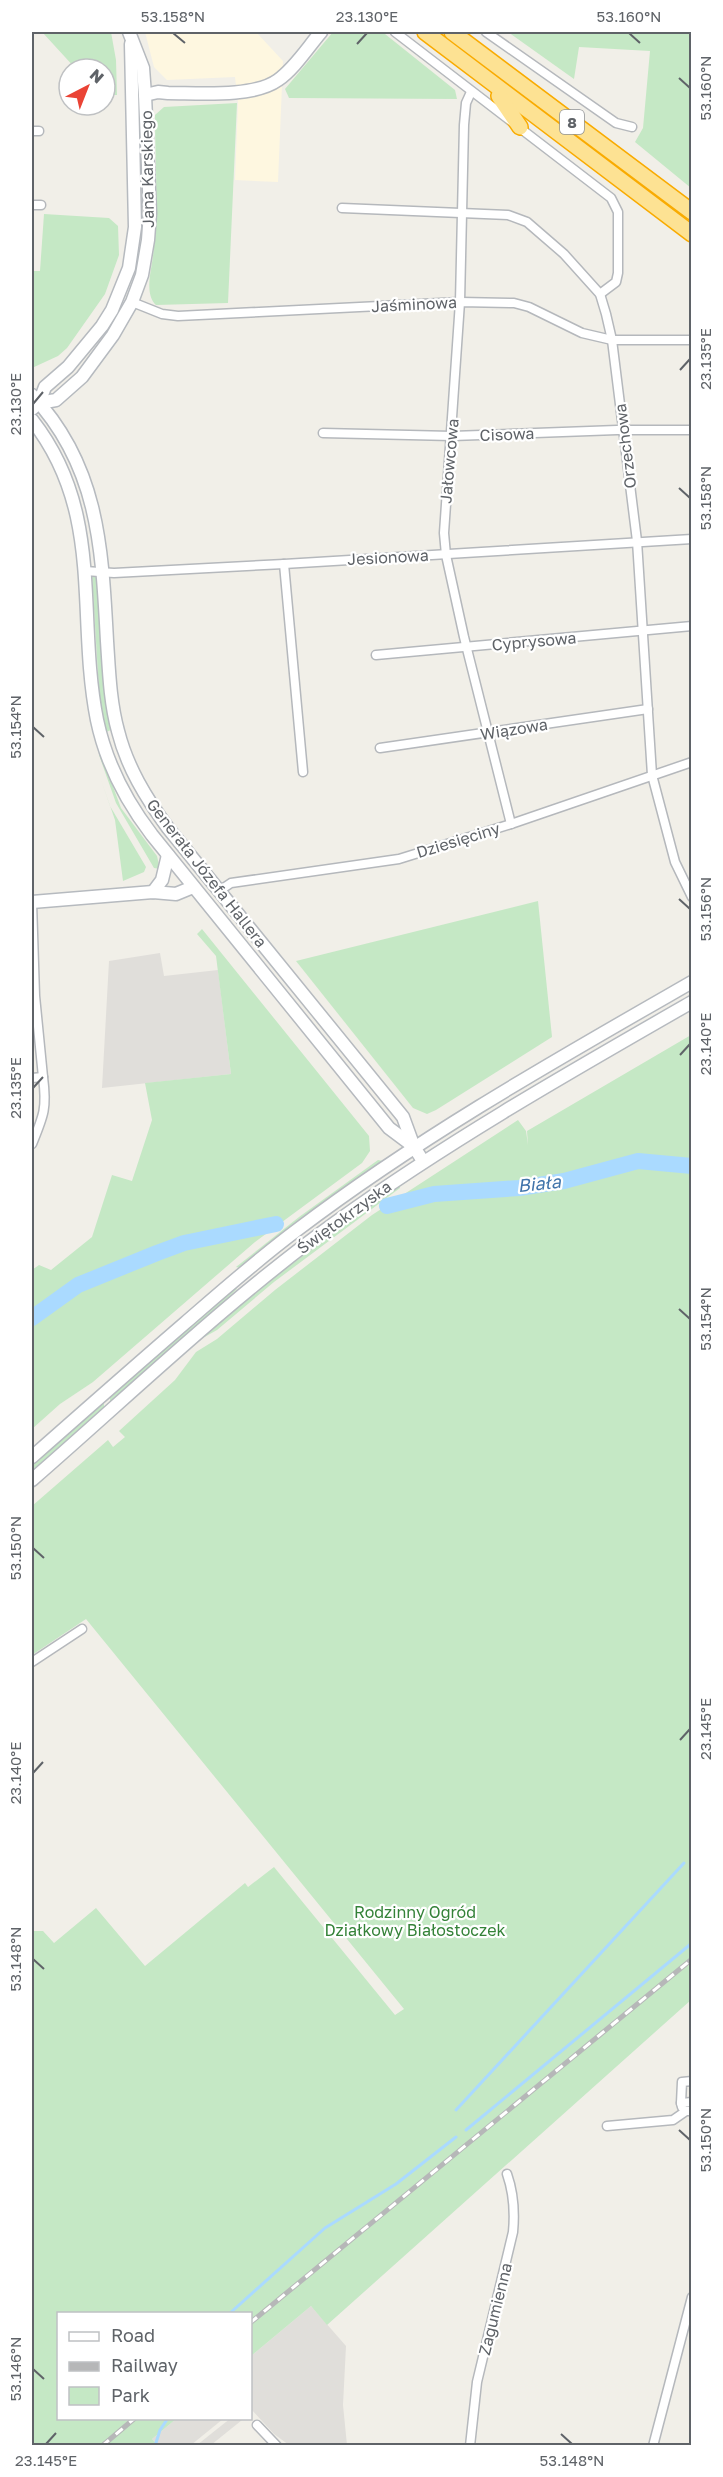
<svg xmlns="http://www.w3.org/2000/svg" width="723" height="2477" viewBox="0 0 723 2477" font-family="'Golos Text',sans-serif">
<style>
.commercial{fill:#fef7e0}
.industrial{fill:#e0deda}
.green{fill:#c5e8c5}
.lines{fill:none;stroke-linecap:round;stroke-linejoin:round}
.stream{stroke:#aadaff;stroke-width:3}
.river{stroke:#aadaff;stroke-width:16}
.street-casing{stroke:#b5b8bc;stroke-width:11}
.secondary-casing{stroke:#b6babf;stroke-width:15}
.highway-casing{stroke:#f9ab00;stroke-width:18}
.street{stroke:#fff;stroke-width:8}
.secondary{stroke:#fff;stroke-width:12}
.highway{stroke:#fde293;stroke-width:15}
.rail-casing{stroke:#b6b7b8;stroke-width:5}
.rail{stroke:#fff;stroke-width:3;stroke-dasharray:9;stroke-linecap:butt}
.ticks{fill:none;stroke:#5f6368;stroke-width:2}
.labels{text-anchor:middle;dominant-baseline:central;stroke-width:4.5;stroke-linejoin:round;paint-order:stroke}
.shield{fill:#fff;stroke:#8f9295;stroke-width:1.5}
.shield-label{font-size:15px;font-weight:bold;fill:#5f6368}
.street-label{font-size:16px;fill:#5f6368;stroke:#fff}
.park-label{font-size:16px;fill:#348238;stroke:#fff}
.water-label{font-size:18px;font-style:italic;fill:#4174aa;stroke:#fff}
.neatline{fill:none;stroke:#5f6368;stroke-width:2}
.ticks-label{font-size:15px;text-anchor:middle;fill:#5f6368}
</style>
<rect width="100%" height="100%" fill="#f1efe8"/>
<polygon class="commercial" points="145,32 256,32 283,61 278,182 235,180 238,103 235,77 167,80 154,67"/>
<g class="industrial">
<polygon points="160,953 164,976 218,970 231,1074 102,1088 109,961"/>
<polygon points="311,2306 346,2346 343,2405 347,2445 289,2445 274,2434 251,2409 251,2356"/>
<polygon points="231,2418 242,2420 211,2445 197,2445"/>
<polygon points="176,2419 223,2419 191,2445 158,2445 152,2439"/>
</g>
<g class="green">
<polygon points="45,32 111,32 116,60 117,95 105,95 105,69 76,69 43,33"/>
<polygon points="333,32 385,34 455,90 457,99 289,98 285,89"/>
<polygon points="508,32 691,32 691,188 635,142 643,128 650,51 579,47 574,79"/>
<path d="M 237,103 L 228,303 L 156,305 C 147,297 149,280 151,269 C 160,218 155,167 155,115 L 164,107 Z"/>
<polygon points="44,214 109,218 118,226 119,255 105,294 67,348 58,356 32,368 32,271 40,271"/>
<polygon points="92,575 98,579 105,691 111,730 106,732 99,691"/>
<polygon points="100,752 121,808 157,856 160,869 154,868 116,803 99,755"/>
<polygon points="100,777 110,806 146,867 144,872 123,881 115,820"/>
<polygon points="538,901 552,1037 436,1110 427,1114 413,1108 296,961"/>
<polygon points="202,929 369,1136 370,1151 362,1163 255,1242 93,1382 60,1404 32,1429 32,1270 39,1265 51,1270 92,1237 112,1175 132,1181 152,1120 145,1083 231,1074 216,956 197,934"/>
<polygon points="691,1035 691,2000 327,2325 311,2306 251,2356 250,2314 58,2314 58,2418 176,2419 152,2439 158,2445 32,2445 32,1931 43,1931 54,1943 96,1908 145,1966 245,1883 248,1887 274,1867 395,2015 404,2009 86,1619 32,1655 32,1506 108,1440 113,1447 125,1437 119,1431 175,1380 196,1352 217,1339 275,1290 372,1215 518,1120 526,1131 528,1145 527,1131"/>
<polygon points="378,1160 383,1161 240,1268 236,1267 299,1217"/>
<polygon points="400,1184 400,1188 274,1282 217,1330 201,1339 273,1278"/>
<polygon points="235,1287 237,1289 209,1317 110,1403 110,1395"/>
<polygon points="104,1401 104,1409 32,1472 32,1464"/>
</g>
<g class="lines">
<g class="stream">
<polyline points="456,2110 684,1863"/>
<polyline points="466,2130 692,1943"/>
<polyline points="229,2314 325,2228 396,2184 456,2137"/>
<polyline points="155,2446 160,2430 168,2418"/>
</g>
<g class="river">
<polyline points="387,1206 434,1194 519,1188 564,1181 638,1161 692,1166"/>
<polyline points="32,1318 78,1285 157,1253 184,1243 276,1224"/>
</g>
<defs>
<g id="street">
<polyline points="395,32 611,198 618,212 618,273 616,282 600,294"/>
<polyline points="486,32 616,123 632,127"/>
<polyline points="471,92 466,103 464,125 460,302 444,533 446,555 464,637 511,824"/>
<polyline points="32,131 39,131"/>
<polyline points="32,205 41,205"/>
<polyline points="342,208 508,215 527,222 564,254 600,294 606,314 612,340 637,541 652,775 675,862 692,897"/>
<polyline points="132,302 162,314 178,316 460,302 514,303 529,307 582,333 612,340 692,340"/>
<polyline points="323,433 452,436 617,430 692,430"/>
<polyline points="284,564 303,772"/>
<polyline points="85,571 114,573 284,564 692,539"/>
<polyline points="376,655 692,626"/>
<polyline points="380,748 648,709"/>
<polyline points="219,891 231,883 399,859 511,824 692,762"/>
<polyline points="32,902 35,996 43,1077"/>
<path d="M 32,1078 L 43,1077 C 47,1108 44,1115 32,1144"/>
<polyline points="32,1662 82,1629"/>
<polyline points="681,2103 682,2082 692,2081"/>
<polyline points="682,2107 681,2103 692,2102"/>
<polyline points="607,2126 673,2120 686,2111 692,2111"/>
<polyline points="257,2425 277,2446"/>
<path d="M 470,2446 L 477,2382 L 513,2232 C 515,2211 514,2194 507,2174"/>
<polyline points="653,2446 692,2297"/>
</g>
<g id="secondary">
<path d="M 145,95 L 158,92 L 168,93 C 198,93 253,98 278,80 C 295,68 308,47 321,32"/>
<path d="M 32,395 C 99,466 102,549 107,641 C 109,671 110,702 118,731 C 127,767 146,798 168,828 L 403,1117 L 414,1147 L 423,1161"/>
<polyline points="39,403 45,387 68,367 102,326 112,310 129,268 135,227 131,44"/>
<polyline points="32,409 39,403 56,400 82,377 113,335 132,302 142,275 148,240 150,213 145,95 143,68 129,32"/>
<path d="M 32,420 C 105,513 76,614 97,720 C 106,763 126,801 152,835 L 389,1128 L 413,1146"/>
<polyline points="153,892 162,880 168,855"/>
<polyline points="32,902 153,892 176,894 193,887"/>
<path d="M 32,1457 C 83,1412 134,1367 185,1323 C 222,1291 258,1259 297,1230 C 421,1136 556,1060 692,982"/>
<path d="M 32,1480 C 132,1393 229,1299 336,1222 C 450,1140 570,1072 692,1002"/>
</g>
<g id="highway">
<polyline points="425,32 692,234"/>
<polyline points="452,32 692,212"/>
<polyline points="499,96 520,127"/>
</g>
</defs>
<use href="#street" class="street-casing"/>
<use href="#secondary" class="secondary-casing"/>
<use href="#highway" class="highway-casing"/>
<use href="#street" class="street"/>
<use href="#secondary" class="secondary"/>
<use href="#highway" class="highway"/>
<defs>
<g id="rail">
<polyline points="250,2323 692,1959"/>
<polyline points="102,2446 135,2418"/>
</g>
</defs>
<use href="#rail" class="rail-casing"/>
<use href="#rail" class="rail"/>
</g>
<path class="ticks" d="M 173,33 L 185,43M 629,33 L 640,43M 357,44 L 367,33M 679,78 L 690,88M 680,370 L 690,359M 33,404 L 43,392M 679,488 L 690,498M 33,727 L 44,737M 679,899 L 690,909M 680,1055 L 690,1044M 33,1088 L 43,1077M 679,1309 L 690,1319M 33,1548 L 44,1558M 680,1740 L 690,1729M 33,1773 L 43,1762M 33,1959 L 44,1969M 679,2130 L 690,2140M 33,2369 L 44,2379M 561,2434 L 572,2444M 46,2444 L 56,2433"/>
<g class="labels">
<rect class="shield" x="560" y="110" width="24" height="24" rx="4.5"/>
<g class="shield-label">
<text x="572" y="122">8</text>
</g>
<g class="street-label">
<text transform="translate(147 169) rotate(-91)">Jana Karskiego</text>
<text transform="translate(414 304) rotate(-3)">Jaśminowa</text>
<text transform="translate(507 434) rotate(-2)">Cisowa</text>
<text transform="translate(625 446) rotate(-97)">Orzechowa</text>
<text transform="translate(449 461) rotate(-85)">Jałowcowa</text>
<text transform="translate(388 557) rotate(-3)">Jesionowa</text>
<text transform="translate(534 641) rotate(-5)">Cyprysowa</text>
<text transform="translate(514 729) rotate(-9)">Wiązowa</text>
<text transform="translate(458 840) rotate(-17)">Dziesięciny</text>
<text transform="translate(207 873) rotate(52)">Generała Józefa Hallera</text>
<text transform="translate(344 1217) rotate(-36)">Świętokrzyska</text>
<text transform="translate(495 2309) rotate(-76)">Zagumienna</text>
</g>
<g class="park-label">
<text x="415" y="1912">Rodzinny Ogród<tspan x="415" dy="18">Działkowy Białostoczek</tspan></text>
</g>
<g class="water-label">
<text transform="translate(539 1183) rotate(-6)">Biała</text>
</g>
</g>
<rect width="723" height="2477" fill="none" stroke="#ffffff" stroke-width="66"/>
<rect x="57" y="2312" width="195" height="108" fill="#ffffff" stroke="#bfc1c3" stroke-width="1.5"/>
<rect x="69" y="2332" width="30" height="9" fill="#ffffff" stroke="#bfc1c3" stroke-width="1.5"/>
<text x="111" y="2342" font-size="18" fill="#5f6368">Road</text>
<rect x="69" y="2362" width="30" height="9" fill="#b6b7b8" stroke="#bfc1c3" stroke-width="1.5"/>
<text x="111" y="2372" font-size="18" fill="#5f6368">Railway</text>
<rect x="69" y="2387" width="30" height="18" fill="#c5e8c5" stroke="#bfc1c3" stroke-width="1.5"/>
<text x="111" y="2402" font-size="18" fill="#5f6368">Park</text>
<g transform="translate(87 87) rotate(42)"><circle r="28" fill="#ffffff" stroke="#bfc1c3" stroke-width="1.5"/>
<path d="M0-4.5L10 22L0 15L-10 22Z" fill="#ea4335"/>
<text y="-9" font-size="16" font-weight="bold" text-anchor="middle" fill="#5f6368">N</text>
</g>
<rect x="33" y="33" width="657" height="2411" class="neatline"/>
<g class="ticks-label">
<text x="173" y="22">53.158°N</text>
<text x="367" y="22">23.130°E</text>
<text x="629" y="22">53.160°N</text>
<text transform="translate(706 88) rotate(-90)" y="5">53.160°N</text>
<text transform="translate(706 359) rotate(-90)" y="5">23.135°E</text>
<text transform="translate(16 404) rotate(-90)" y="5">23.130°E</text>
<text transform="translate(706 498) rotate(-90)" y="5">53.158°N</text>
<text transform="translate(16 727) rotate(-90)" y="5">53.154°N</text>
<text transform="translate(706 909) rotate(-90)" y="5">53.156°N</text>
<text transform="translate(706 1044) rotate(-90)" y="5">23.140°E</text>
<text transform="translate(16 1088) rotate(-90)" y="5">23.135°E</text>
<text transform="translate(706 1319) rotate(-90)" y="5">53.154°N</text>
<text transform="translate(16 1548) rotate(-90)" y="5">53.150°N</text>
<text transform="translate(706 1729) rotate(-90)" y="5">23.145°E</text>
<text transform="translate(16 1773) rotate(-90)" y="5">23.140°E</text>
<text transform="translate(16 1959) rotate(-90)" y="5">53.148°N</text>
<text transform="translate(706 2140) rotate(-90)" y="5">53.150°N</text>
<text transform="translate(16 2369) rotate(-90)" y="5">53.146°N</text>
<text x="46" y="2466">23.145°E</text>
<text x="572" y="2466">53.148°N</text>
</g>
</svg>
